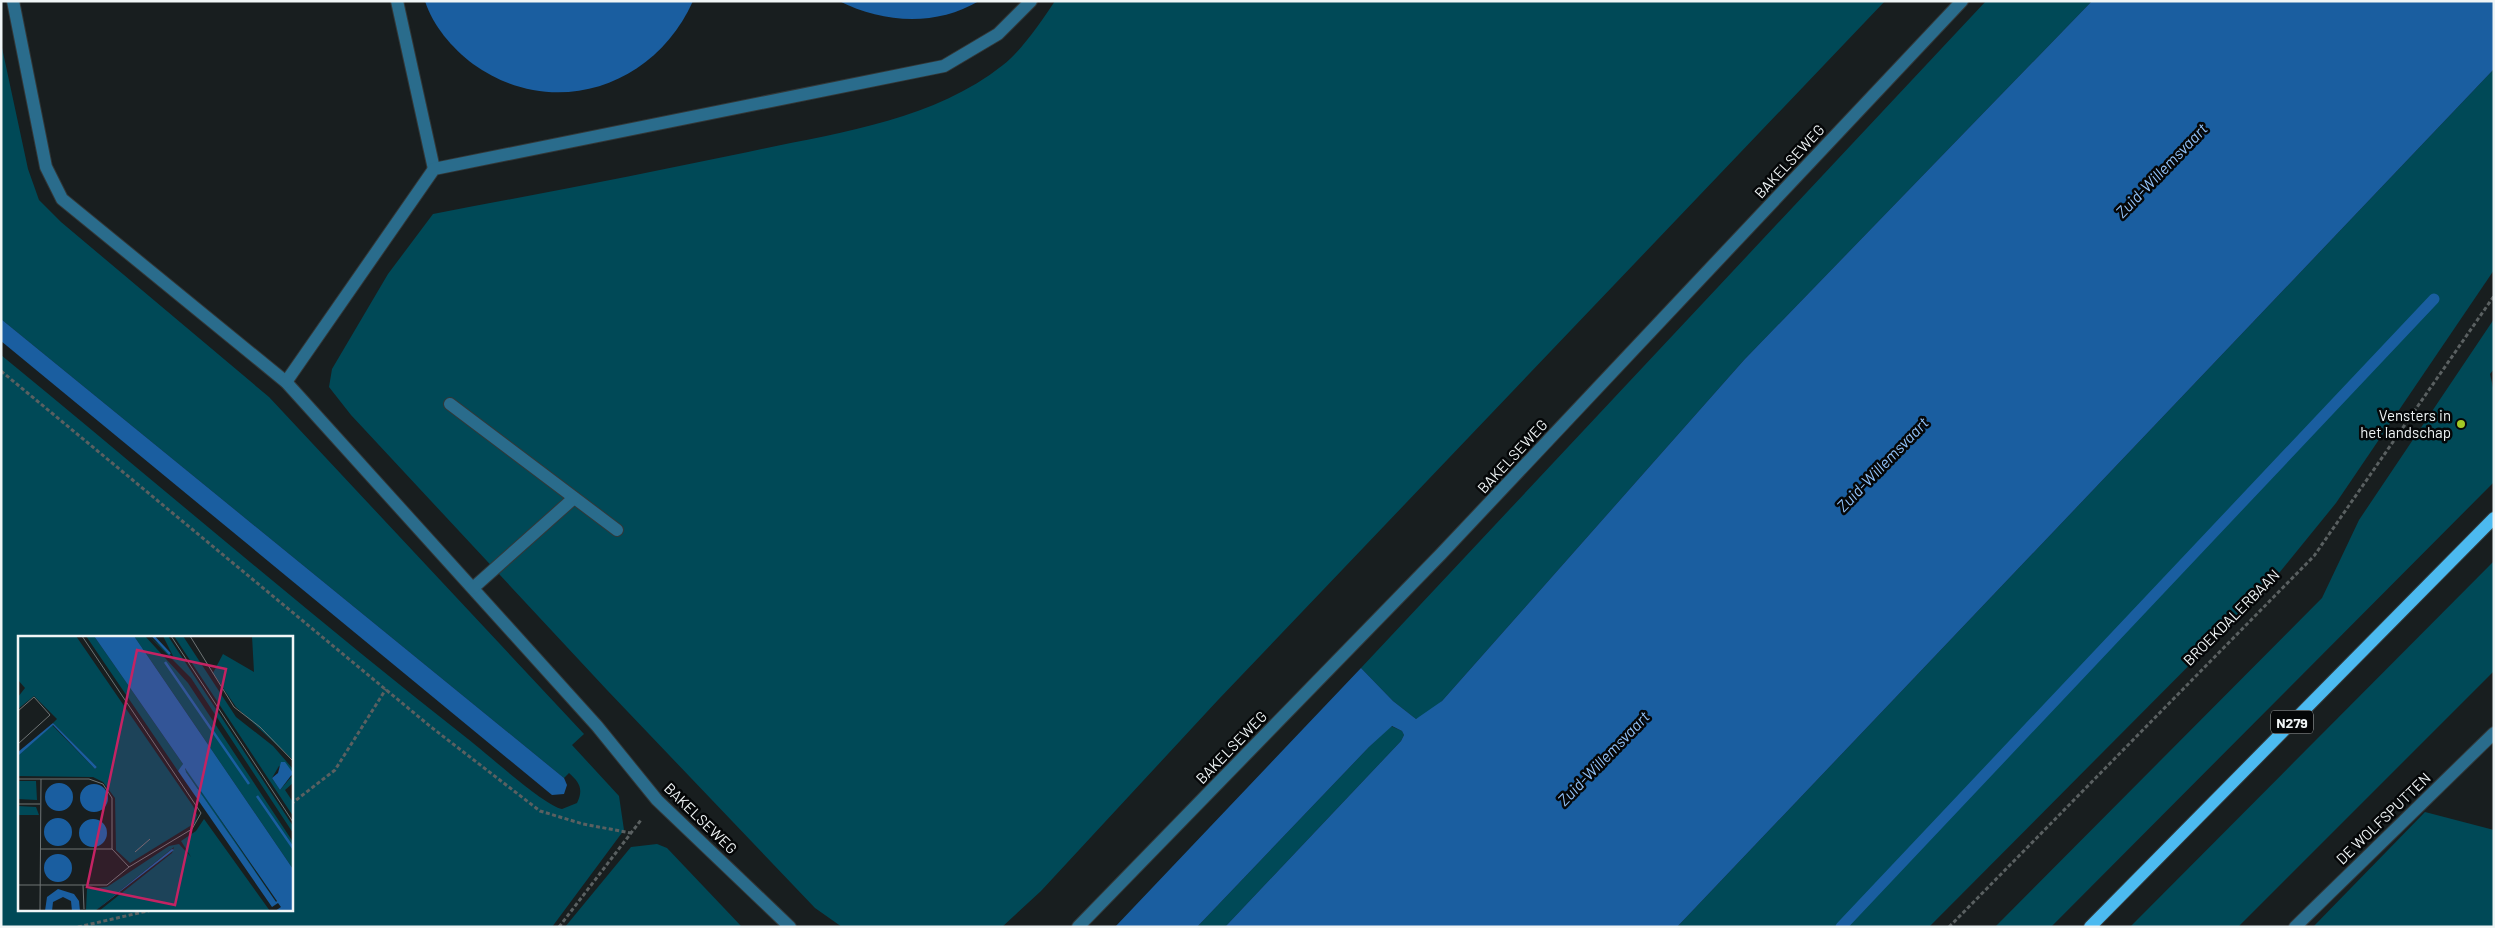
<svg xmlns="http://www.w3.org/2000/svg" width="2495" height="928" viewBox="0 0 2495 928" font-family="Barlow,sans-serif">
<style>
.green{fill:#004957;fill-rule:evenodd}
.water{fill:#1a5ea0}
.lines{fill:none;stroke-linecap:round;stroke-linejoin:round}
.stream{stroke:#1a5ea0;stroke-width:11}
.minor-casing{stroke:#323839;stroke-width:14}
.major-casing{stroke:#323839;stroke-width:14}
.path{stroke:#5a6061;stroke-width:3;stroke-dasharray:4 2.5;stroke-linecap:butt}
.minor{stroke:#2a6c8c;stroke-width:12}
.major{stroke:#4cbaf0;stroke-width:12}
.poi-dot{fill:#a3c926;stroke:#050708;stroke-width:2}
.labels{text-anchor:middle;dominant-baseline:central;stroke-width:5;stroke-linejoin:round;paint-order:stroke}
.shield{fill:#050708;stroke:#aaaeaf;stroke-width:1}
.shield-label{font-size:14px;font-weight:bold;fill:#f0f5f6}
.street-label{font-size:15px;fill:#f0f5f6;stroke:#050708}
.poi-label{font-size:15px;fill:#f0f5f6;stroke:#050708;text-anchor:end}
.water-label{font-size:16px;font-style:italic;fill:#93c3fa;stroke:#050708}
.inset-river{fill:none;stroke:#1a5ea0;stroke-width:2.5}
.inset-road{fill:none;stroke:#6e7475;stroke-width:1}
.view{fill:#c42363;fill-opacity:0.15;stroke:#c42363;stroke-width:2.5}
.inset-edge{fill:none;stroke:#f0f5f6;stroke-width:2.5}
</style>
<rect width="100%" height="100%" fill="#181e1f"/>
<g class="green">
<path d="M 1055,1 L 1885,1 L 1218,700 L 1041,891 L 1002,927 L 842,927 L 815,908 L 607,690 L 351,415 L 329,387 L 332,369 L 388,274 L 433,214 C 538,194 643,174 748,152 C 834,133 931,122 1003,65 C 1022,50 1041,22 1055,1 Z"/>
<polygon points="1986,1 2092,1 1744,360 1442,701 1429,713 1416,719 1393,701 1361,668"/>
<path d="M 1,43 L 28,169 L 39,200 L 61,222 L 269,397 L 584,734 L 572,745 L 619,796 L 624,830 L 552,927 L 1,927 L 1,355 C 157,483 310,615 468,739 C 486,753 545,806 562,809 L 577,803 C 584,789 579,782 569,773 L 564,778 L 1,319 ZM 19,637 L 291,637 L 291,909 L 19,909 Z"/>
<polygon points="2494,69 2494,270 2336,503 2271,583 1929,927 1677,927"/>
<polygon points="2494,319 2494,369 2490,374 2494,392 2494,482 2051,927 1995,927 2322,598 2359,520"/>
<polygon points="2494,561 2494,671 2238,927 2130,927"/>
<polygon points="1391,726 1402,731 1404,735 1401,741 1225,927 1197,927 1369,747"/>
<polygon points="2425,812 2494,830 2494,927 2313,927"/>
<polygon points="657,844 667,848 742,927 565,927 631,847"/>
</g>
<g class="water">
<path d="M 425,1 L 693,1 C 654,88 552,121 473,64 C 452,48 433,26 425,1 Z"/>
<path d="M 839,1 L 979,1 C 935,27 883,23 839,1 Z"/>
<polygon points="2092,1 2494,1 2494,69 1677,927 1225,927 1401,741 1404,735 1402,731 1392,726 1369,747 1197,927 1115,927 1361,668 1393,701 1416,719 1442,701 1744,360"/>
<polygon points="1,319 564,778 567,785 564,794 552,795 1,341"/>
</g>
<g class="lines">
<polyline class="stream" points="1841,927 2434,299"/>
<defs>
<g id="minor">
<polyline points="13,1 46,167 62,199 286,382 597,726 657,800 790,927"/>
<polyline points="397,1 434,169"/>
<polyline points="286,382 434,169 944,66 998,34 1031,1"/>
<polyline points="450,404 617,530"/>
<polyline points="473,588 574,498"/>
<polyline points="1078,927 1441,554 1962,1"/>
<polyline points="2295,927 2494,733"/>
</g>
<polyline id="major" points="2090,927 2494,518"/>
</defs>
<use href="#minor" class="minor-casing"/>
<use href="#major" class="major-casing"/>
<g class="path">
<polyline points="1,371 431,727 540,811 583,824 631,833"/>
<polyline points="291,804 335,770 386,689"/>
<polyline points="78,927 156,909"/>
<polyline points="559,927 641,820"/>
<polyline points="1949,927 2314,556 2494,296"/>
</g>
<use href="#minor" class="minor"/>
<use href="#major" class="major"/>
</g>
<circle class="poi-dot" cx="2461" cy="424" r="5"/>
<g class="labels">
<rect class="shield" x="2271" y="710.5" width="42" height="23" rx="4"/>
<g class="shield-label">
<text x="2292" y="722">N279</text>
</g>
<g class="street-label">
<text transform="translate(1789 161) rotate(-47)">BAKELSEWEG</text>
<text transform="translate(1512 456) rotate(-47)">BAKELSEWEG</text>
<text transform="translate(2231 617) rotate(-45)">BROEKDALERBAAN</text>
<text transform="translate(1231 747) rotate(-46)">BAKELSEWEG</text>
<text transform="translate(701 818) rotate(44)">BAKELSEWEG</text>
<text transform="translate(2383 818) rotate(-44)">DE WOLFSPUTTEN</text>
</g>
<g class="poi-label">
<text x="2451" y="415">Vensters in<tspan x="2451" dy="17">het landschap</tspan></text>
</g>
<g class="water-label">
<text transform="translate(2161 170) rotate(-46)">Zuid-Willemsvaart</text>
<text transform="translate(1882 464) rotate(-46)">Zuid-Willemsvaart</text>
<text transform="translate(1603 758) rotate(-46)">Zuid-Willemsvaart</text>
</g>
</g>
<g transform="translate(18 636)">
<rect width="275" height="275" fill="#181e1f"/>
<path d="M 0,0 L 58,0 L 175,170 L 179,179 L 177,187 L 112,227 L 98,214 L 97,162 L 85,146 L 75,141 L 0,140 L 0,120 L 34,89 L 77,133 L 79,131 L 35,87 L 39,83 L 16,60 L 0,73 L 0,61 L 7,52 L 0,44 ZM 68,0 L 76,0 L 165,128 L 164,133 L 160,135 ZM 116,0 L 127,0 L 170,47 L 275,206 L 275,233 ZM 131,0 L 156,22 L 145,0 L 150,0 L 275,190 L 275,197 L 173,42 ZM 156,0 L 165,0 L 218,81 L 255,110 L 275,133 L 275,147 L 267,154 L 275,166 L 275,180 ZM 261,130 L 274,140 L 262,154 L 254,142 ZM 234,0 L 275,0 L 275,124 L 218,71 L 195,37 L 205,18 L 236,36 ZM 166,133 L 169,134 L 258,266 L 257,266 ZM 0,145 L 18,145 L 19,164 L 0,163 ZM 0,170 L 18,171 L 21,179 L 0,179 ZM 186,183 L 252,275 L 81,275 L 154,217 L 156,211 L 77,275 L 62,275 L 68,274 L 69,253 L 89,251 L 151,210 L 161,208 L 173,221 L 163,205 L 178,195 Z" fill="#004957" fill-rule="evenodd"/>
<path d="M 76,0 L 116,0 L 275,233 L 275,275 L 257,275 L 263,271 L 260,267 L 254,271 L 160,135 L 165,128 ZM 167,132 L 259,265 L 258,266 L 168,136 ZM 35,87 L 79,131 L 77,133 L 35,89 L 0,120 L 0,116 ZM 263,126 L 267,126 L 275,137 L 262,154 L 254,142 L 260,137 ZM27 161a14 14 0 1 1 28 0a14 14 0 1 1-28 0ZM62 162a14 14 0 1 1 28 0a14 14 0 1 1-28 0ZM26 196a14 14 0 1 1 28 0a14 14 0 1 1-28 0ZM61 197a14 14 0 1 1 28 0a14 14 0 1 1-28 0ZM 154,213 L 156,214 L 77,275 ZM26 232a14 14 0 1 1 28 0a14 14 0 1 1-28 0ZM 40,253 L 56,258 L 61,265 L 62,275 L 54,275 L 53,265 L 45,261 L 35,266 L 34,275 L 27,275 L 29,261 Z" fill="#1a5ea0" fill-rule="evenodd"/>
<path class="inset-river" d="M 135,0 L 152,18M 147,26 L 231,148M 239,160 L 275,212"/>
<path class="inset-road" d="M 153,0 L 275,186M 172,0 L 216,71 L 242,91 L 275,125M 0,75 L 16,61 L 32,79 L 0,108M 0,143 L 71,143 L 85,148 L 94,162 L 94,213 L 111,231M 0,168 L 22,168M 22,213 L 94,213M 117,216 L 132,203M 0,249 L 89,249 L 111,231 L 174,193 L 183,177 L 64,0M 65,249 L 66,273M 22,275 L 23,143"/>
<path class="view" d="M 119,14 L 208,33 L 157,269 L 69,251 Z"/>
<rect width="275" height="275" class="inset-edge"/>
</g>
<rect width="2495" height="928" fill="none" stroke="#f0f5f6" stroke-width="5"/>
</svg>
